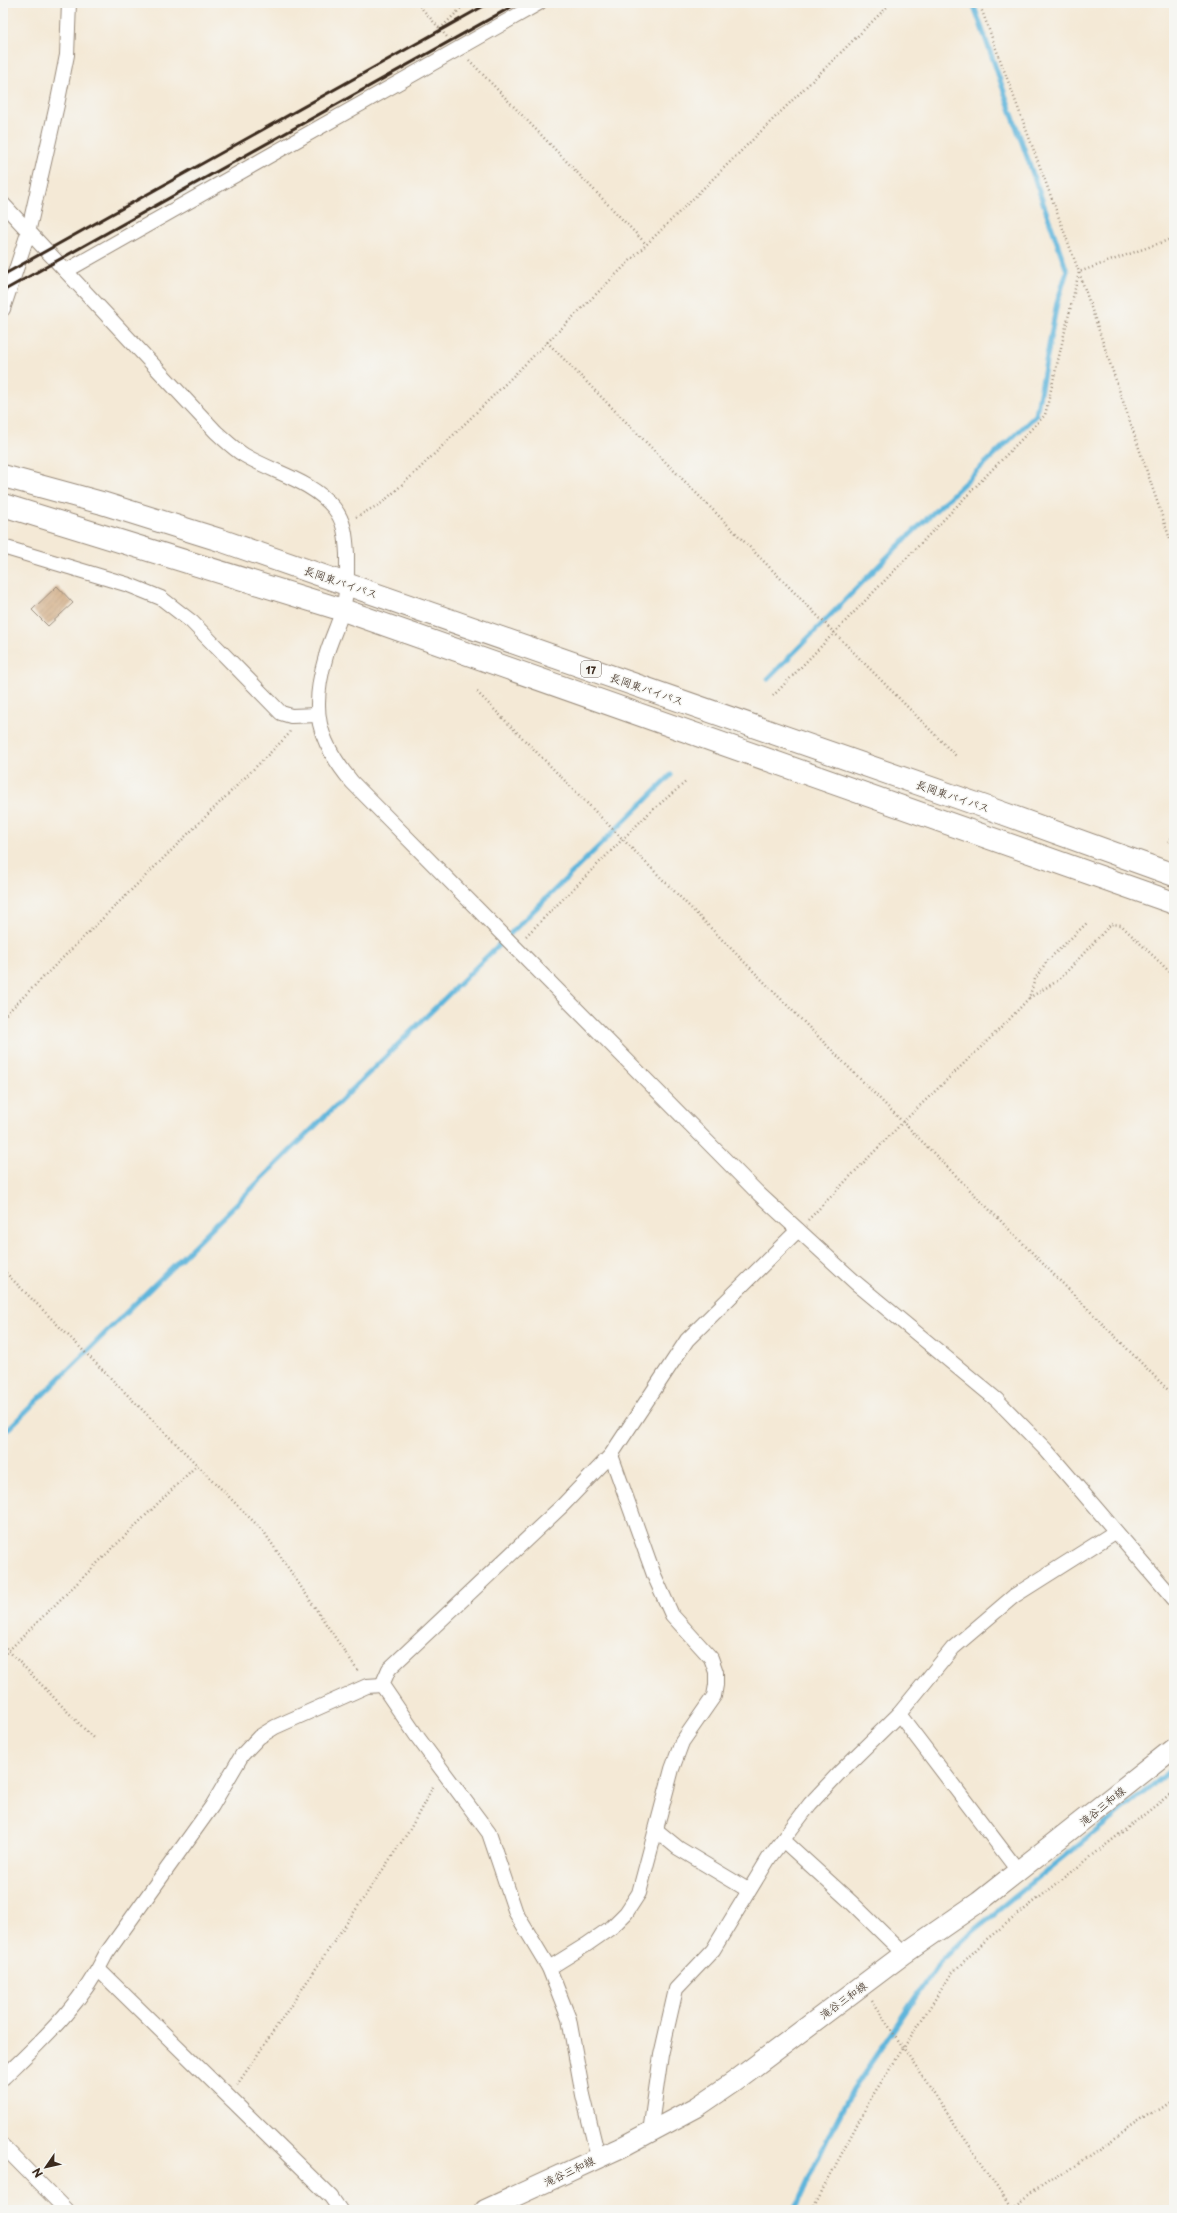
<svg xmlns="http://www.w3.org/2000/svg" width="1177" height="2213" viewBox="0 0 1177 2213" font-family="'Playpen Sans','Klee One',sans-serif">
<style>
.lines{fill:none;stroke-linecap:round;stroke-linejoin:round}
.stream{stroke:#5fb5db;stroke-width:5}
.building{fill:url(#building-hatch)}
.minor-casing{stroke:#988a7a;stroke-width:16}
.secondary-casing{stroke:#988a7a;stroke-width:22}
.trunk-casing{stroke:#988a7a;stroke-width:24}
.path{stroke:#988a7a;stroke-width:2.5;stroke-dasharray:1 3;stroke-linecap:butt}
.minor{stroke:#fff;stroke-width:14}
.secondary{stroke:#fff;stroke-width:20}
.trunk{stroke:#fff;stroke-width:22}
.rail{stroke:#3b2a1e;stroke-width:3}
.labels{text-anchor:middle;dominant-baseline:central;stroke-width:3;stroke-linejoin:round;paint-order:stroke}
.shield{fill:#f6f6f2;stroke:#73675e;stroke-width:1}
.shield-label{font-size:10px;font-weight:bold;fill:#3b2a1e}
.street-label{font-size:11px;fill:#3b2a1e;stroke:#f6f6f2}
</style>
<defs>
<pattern id="building-hatch" width="6" height="6" patternUnits="userSpaceOnUse"><rect width="6" height="6" fill="#cea478"/><path d="M-1 1l2-2M0 6l6-6M5 7l2-2" fill="none" stroke="#a88662"/></pattern>
</defs>
<rect width="100%" height="100%" fill="#f6f6f2"/>
<filter id="ink" filterUnits="userSpaceOnUse"><feTurbulence type="fractalNoise" baseFrequency=".025" numOctaves="2"/><feDisplacementMap in="SourceGraphic" scale="8" xChannelSelector="R" yChannelSelector="G"/><feConvolveMatrix kernelMatrix="1 2 1 2 8 2 1 2 1" color-interpolation-filters="sRGB"/></filter>
<filter id="wash" filterUnits="userSpaceOnUse"><feTurbulence type="fractalNoise" baseFrequency=".012" numOctaves="4" result="noise"/><feDisplacementMap in="SourceGraphic" scale="16" xChannelSelector="R" yChannelSelector="G"/><feGaussianBlur stdDeviation="0.9" result="paint"/><feColorMatrix in="noise" values="0 0 0 0 0 0 0 0 0 0 0 0 0 0 0 0 0 1.4 0 .05"/><feComposite in="paint" operator="in"/></filter>
<g filter="url(#wash)">
<rect width="100%" height="100%" fill="#f4e9d6"/>
<g class="lines">
<g class="stream">
<polyline points="768,679 896,548 1036,415 1057,303 1067,271 973,3"/>
<polyline points="3,1434 671,775"/>
<polyline points="794,2210 831,2131 853,2089 938,1964 974,1930 1174,1768"/>
</g>
</g>
<g id="blocks">
<polygon class="building" points="57,586 73,603 48,626 32,610"/>
</g>
</g>
<g filter="url(#ink)">
<use href="#blocks" fill-opacity="0" stroke="#988a7a" stroke-width="1"/>
<g class="lines">
<defs>
<g id="minor">
<path d="M 3,204 L 216,432 C 225,440 234,449 244,455 C 274,473 311,480 334,508 C 345,522 346,537 347,554 C 347,573 348,592 342,611 C 338,626 330,641 326,656 C 310,710 317,740 352,782 L 759,1194 L 856,1283 L 997,1400 L 1046,1450 L 1174,1599"/>
<polyline points="66,271 539,3"/>
<polyline points="3,309 28,233 57,105 67,55 69,3"/>
<polyline points="3,547 129,585 161,598 192,622 281,713 291,716 318,715"/>
<polyline points="382,1685 389,1669 562,1506 611,1455 687,1340 798,1230"/>
<polyline points="382,1685 416,1735 489,1833 516,1913 549,1968 569,2019 583,2095 598,2157"/>
<polyline points="899,1714 1019,1872"/>
<polyline points="656,1830 678,1848 748,1890"/>
<polyline points="783,1840 852,1903 904,1954"/>
<polyline points="549,1968 586,1945 612,1927 626,1913 639,1893 672,1769 682,1742 714,1696 716,1685 716,1672 711,1658 672,1615 654,1575 611,1455"/>
<polyline points="99,1970 331,2197 340,2210"/>
<path d="M 3,2078 C 42,2040 82,2004 106,1954 L 212,1806 L 242,1755 L 259,1737 L 275,1727 L 367,1686 L 382,1685"/>
<polyline points="650,2132 661,2055 676,1989 713,1950 769,1858 810,1804 840,1772 899,1714 953,1648 1014,1596 1115,1532"/>
<polyline points="3,2146 66,2210"/>
</g>
<polyline id="secondary" points="485,2210 620,2148 697,2107 735,2081 904,1954 979,1902 1174,1748"/>
<g id="trunk">
<polyline points="3,476 102,503 220,540 991,809 1174,875"/>
<polyline points="3,505 343,610 1174,903"/>
</g>
</defs>
<use href="#minor" class="minor-casing"/>
<use href="#secondary" class="secondary-casing"/>
<use href="#trunk" class="trunk-casing"/>
<g class="path">
<polyline points="417,3 447,37"/>
<polyline points="979,3 1079,272 1174,551"/>
<polyline points="440,29 466,3"/>
<polyline points="469,60 646,244"/>
<polyline points="547,342 957,757"/>
<polyline points="356,517 382,503 418,470 891,3"/>
<polyline points="477,692 1174,1396"/>
<polyline points="773,696 1045,415 1079,272 1174,238"/>
<polyline points="1168,842 1174,836"/>
<polyline points="526,936 649,813 687,781"/>
<polyline points="1029,998 1059,980 1111,924 1121,925 1174,976"/>
<polyline points="3,1017 289,734 290,730"/>
<polyline points="808,1220 903,1122 1006,1023 1029,998 1035,979 1047,961 1088,922"/>
<polyline points="3,1270 264,1532 359,1673"/>
<polyline points="3,1645 94,1739"/>
<polyline points="3,1656 197,1465"/>
<polyline points="871,2000 1013,2210"/>
<polyline points="237,2085 409,1831 434,1785"/>
<polyline points="812,2210 871,2098 952,1973 987,1939 1174,1791"/>
<polyline points="1009,2210 1174,2098"/>
</g>
<use href="#minor" class="minor"/>
<use href="#secondary" class="secondary"/>
<use href="#trunk" class="trunk"/>
<g class="rail">
<polyline points="3,275 489,3"/>
<polyline points="3,291 518,3"/>
</g>
</g>
</g>
<g class="labels">
<rect class="shield" x="581" y="661" width="20" height="16" rx="3"/>
<g class="shield-label">
<text x="591" y="669">17</text>
</g>
<g class="street-label">
<text transform="translate(341 582) rotate(19)">長岡東バイパス</text>
<text transform="translate(647 689) rotate(19)">長岡東バイパス</text>
<text transform="translate(953 796) rotate(19)">長岡東バイパス</text>
<text transform="translate(1102 1806) rotate(-39)">滝谷三和線</text>
<text transform="translate(843 2000) rotate(-36)">滝谷三和線</text>
<text transform="translate(569 2171) rotate(-25)">滝谷三和線</text>
</g>
</g>
<rect width="1177" height="2213" fill="none" stroke="#f6f6f2" stroke-width="16"/>
<g transform="translate(46 2167) rotate(236)" stroke="#f6f6f2" stroke-width="3" paint-order="stroke">
<path d="M0-3L7 15L0 10L-7 15Z" fill="#3b2a1e"/>
<text y="-6" font-size="11" font-weight="bold" text-anchor="middle" fill="#3b2a1e">N</text>
</g>
</svg>
